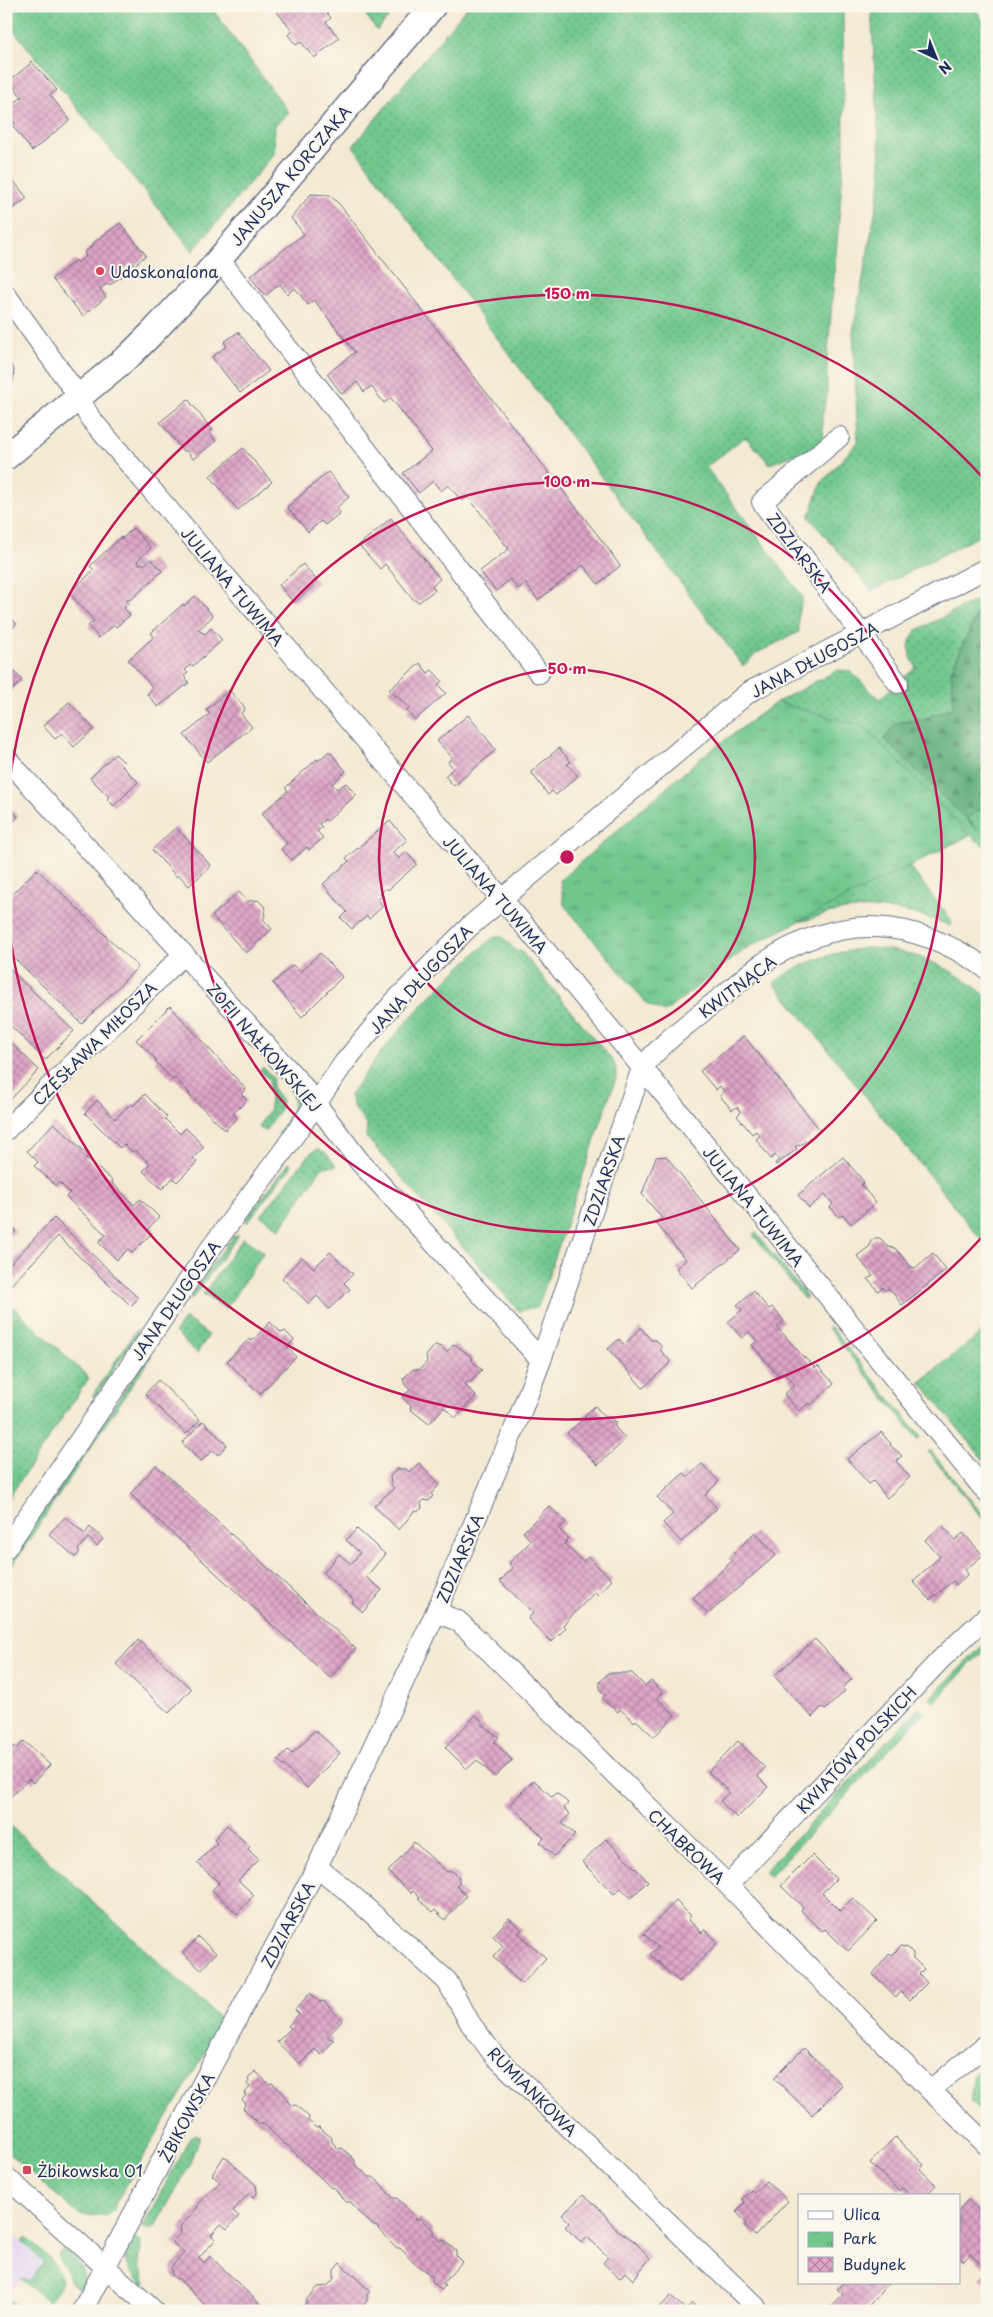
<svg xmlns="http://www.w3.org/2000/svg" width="993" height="2317" viewBox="0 0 993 2317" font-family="'Playpen Sans',sans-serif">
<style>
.built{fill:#e2d4f3}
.grass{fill:url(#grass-dots);stroke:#467c76}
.forest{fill:url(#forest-firs);stroke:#3c6e6b}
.park{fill:url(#park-tufts);stroke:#467c76}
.building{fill:url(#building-cross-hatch)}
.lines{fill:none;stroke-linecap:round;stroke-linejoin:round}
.minor-casing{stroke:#677087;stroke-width:22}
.tertiary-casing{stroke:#677087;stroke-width:28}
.minor{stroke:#fff;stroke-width:20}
.tertiary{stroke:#fff;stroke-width:25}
.ring{fill:none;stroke:#c2185b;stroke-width:2.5}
.poi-dot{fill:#d1495b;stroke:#fbf7ec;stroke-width:2}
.labels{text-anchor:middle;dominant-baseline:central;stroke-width:4;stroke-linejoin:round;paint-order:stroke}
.street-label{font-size:16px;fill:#1b2f5e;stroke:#fbf7ec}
.poi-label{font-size:16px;fill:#1b2f5e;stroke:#fbf7ec;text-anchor:start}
.centre{fill:#c2185b;stroke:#fbf7ec;stroke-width:2.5}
.ring-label{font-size:15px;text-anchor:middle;font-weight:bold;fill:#c2185b;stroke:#fbf7ec;stroke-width:4;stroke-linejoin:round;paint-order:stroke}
</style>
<defs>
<pattern id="grass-dots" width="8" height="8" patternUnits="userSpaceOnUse" patternTransform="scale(1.25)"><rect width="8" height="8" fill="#71c88d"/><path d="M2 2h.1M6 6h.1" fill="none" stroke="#5ca376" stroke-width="1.8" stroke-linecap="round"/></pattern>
<pattern id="forest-firs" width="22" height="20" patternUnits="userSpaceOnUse" patternTransform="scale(1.25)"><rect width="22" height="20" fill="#5cac78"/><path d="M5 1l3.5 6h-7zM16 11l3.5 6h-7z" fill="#4b8c66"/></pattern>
<pattern id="park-tufts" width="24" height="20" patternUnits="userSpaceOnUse" patternTransform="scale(1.25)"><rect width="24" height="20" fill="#71c88d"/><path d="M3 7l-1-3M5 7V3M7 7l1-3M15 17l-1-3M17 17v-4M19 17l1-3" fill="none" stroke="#5ca376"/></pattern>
<pattern id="building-cross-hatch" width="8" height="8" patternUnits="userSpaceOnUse" patternTransform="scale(1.25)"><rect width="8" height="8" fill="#dfa4c6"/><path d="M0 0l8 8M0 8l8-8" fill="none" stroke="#b486a4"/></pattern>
</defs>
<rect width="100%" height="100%" fill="#fbf7ec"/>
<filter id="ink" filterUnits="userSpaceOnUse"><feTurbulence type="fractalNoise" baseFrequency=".02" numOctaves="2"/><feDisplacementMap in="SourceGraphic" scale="10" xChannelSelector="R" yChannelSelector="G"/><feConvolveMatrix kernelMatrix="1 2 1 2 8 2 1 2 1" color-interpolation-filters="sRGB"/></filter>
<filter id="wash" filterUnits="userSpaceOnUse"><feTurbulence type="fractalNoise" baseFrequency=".0096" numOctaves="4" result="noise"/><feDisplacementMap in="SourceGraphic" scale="20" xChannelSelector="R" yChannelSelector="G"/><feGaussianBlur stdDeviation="1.12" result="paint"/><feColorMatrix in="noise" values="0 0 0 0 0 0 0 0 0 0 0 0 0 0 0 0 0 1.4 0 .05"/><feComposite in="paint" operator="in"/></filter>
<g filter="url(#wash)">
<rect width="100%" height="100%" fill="#f4ead3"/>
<polygon class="built" points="6,2227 44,2263 29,2281 21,2278 6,2297 11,2305 6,2310"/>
<g class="grass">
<polygon points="21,6 210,6 289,113 275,125 274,154 193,251 6,21 6,18"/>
<polygon points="360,6 398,6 377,31"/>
<polygon points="468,6 843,6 844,158 827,363 827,393 822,418 824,443 770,464 745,437 706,467 803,597 798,615 799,632 757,653 743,666 353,146"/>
<polygon points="871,6 974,6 987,27 987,348 985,351 987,358 987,532 872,591 809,517 821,483 858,442 853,332 881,180"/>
<path d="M 985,596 L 951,670 L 954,707 L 926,718 L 896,723 L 967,818 L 987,806 L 987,848 L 970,835 L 909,866 L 952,921 L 950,926 C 912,909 870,904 829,913 C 819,915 806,923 796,921 L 753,719 L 777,702 L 838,670 L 850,671 L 879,699 L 916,667 C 907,652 906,643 917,630 Z"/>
<path d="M 494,937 L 503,937 L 517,952 L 520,950 L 613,1061 L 616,1068 L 616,1078 L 538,1307 L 519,1311 L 366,1137 L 367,1125 L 353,1106 L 350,1095 C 389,1036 440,983 494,937 Z"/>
<path d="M 867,948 C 912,949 953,967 987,997 L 987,1247 L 774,983 C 801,961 833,952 867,948 Z"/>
<polygon points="263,1067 273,1078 272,1087 282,1100 281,1108 265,1131 258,1127 270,1109 269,1080 260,1070"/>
<path d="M 284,1078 C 306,1105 297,1111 279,1136 L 279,1132 C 287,1119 298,1107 291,1092 C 288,1086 284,1084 284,1078 Z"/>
<polygon points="318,1149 325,1152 337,1166 322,1167 280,1229 261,1216 310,1153"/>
<polygon points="290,1162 290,1169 274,1187 247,1223 247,1217"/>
<polygon points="756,1233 807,1297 804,1299 753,1235"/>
<polygon points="239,1235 190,1301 190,1295 233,1236"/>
<polygon points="243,1238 264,1252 226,1309 203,1294"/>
<polygon points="6,1300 89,1378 6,1502"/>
<polygon points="185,1318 209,1335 197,1353 175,1332"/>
<polygon points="830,1326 921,1437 918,1439 828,1328"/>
<polygon points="987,1328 987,1464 920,1382"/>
<polygon points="137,1329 137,1334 96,1396 92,1396"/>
<polygon points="152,1355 13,1564 6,1571 6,1567 147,1357"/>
<polygon points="930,1450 987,1520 987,1524 928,1452"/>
<polygon points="987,1641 987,1649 971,1663 934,1703 930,1698"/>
<polygon points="919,1708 924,1713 769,1877 764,1872"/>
<polygon points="6,1822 224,2022 115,2204 114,2210 107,2216 79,2215 6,2151"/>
<polygon points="987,2064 987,2117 971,2102 973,2076"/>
<polygon points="196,2134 200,2136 191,2163 155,2227 147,2229 143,2226 191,2136"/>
<path d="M 25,2237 C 36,2248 66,2267 60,2286 C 58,2291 53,2297 49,2302 L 20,2279 L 29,2281 L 44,2263 L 22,2241 Z"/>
<path d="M 133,2238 L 140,2242 L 141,2247 L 139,2263 L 146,2283 L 144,2285 C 125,2268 120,2262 133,2238 Z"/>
<path d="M 64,2248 C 77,2260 88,2271 82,2291 L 69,2280 L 66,2269 L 58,2258 L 59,2253 Z"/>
<polygon points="6,2297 24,2311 6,2311 11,2305"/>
</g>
<polygon class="forest" points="987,595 987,806 967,818 978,831 884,739 896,723 926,718 954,707 951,670"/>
<polygon class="park" points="777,702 864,727 970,835 748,947 665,1012 648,1005 564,905 560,880 703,756"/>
<g id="blocks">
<g class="building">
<polygon points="285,6 314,6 318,11 323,8 331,18 326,22 339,38 314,58 301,42 296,45 288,35 293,31 277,12"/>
<polygon points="31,61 57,90 50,95 70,120 32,151 12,125 15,123 6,112 6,110 22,97 9,81 30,64"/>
<polygon points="6,171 27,198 6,214"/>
<polygon points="311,194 330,195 340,205 607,547 620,566 598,584 583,565 538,600 525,583 518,589 510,579 496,591 480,571 509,549 468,497 462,501 448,485 441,491 433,481 419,493 403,473 432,451 391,398 384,403 371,386 364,392 357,382 342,394 327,374 355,352 314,300 308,305 295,288 287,294 280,284 265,296 250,276 304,234 291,218"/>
<polygon points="120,223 146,255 135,265 132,263 120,273 123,275 110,285 108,283 100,289 106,297 83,316 52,279 76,260 78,263 86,256 84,253 94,244 93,243"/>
<polygon points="238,332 269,371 240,393 212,357 227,346 224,342"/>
<polygon points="6,360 14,369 13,382 6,387"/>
<polygon points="188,399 212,430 209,433 216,441 193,459 186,450 184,452 160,422"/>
<polygon points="243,448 272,482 238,510 210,476"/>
<polygon points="328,472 349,497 336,508 340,513 325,525 321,521 308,532 287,507"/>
<polygon points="391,518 440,579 432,586 435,590 419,602 414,600 385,564 380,569 359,545"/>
<polygon points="133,528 151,548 137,561 140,565 142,563 144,565 151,559 162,571 133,598 126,601 128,604 124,608 130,615 116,627 114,625 99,638 88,626 94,621 69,593 94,570 90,566 121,537 122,539"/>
<polygon points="303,564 318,582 294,603 279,585"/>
<polygon points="195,596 213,616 198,630 205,634 211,628 222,640 193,666 191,665 185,670 188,673 184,676 189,683 158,707 147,694 153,688 128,660 154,637 151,633 183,604 184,606"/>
<polygon points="6,614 17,624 6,633"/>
<polygon points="420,663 428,673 432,670 442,681 438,685 446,693 415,720 407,711 410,708 389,690"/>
<polygon points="10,667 22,680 6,696 6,670"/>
<polygon points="229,690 245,708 241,714 252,727 207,762 184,735 210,714 206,710"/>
<polygon points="69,702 94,729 74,747 62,733 55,739 43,726"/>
<polygon points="468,715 496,750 454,786 445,776 453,768 448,762 452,757 437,741"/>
<polygon points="559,748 571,762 567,764 578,776 556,795 552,791 548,795 531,772"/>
<polygon points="329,751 346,771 332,784 337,789 346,783 356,795 327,821 325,819 319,824 322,827 317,831 323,838 309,850 307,847 292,860 281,849 287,843 261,814 288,791 285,788 317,759 318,761"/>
<polygon points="115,754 125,763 122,766 138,782 114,806 107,799 109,797 90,778"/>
<polygon points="6,804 18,817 6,828"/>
<polygon points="390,821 407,840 392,853 399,858 406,852 417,864 388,890 386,888 380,894 382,896 378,900 383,906 369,919 367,916 352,929 341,918 347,912 323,884 349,861 346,858"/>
<polygon points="176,827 211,866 189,886 179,875 177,877 152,850"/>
<polygon points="37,869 138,967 82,1024 6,950 6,900"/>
<polygon points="239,892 248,902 250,900 252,901 258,900 266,908 264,914 265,916 263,919 272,929 246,953 212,916"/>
<polygon points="320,953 342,977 302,1017 273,983 293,965 300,972"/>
<polygon points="6,965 74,1031 45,1060 6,1021"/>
<polygon points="170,1006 246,1089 241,1094 247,1100 233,1114 237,1118 225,1130 188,1094 190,1093 175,1078 173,1080 155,1061 157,1060 136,1040"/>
<polygon points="744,1036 820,1130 799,1146 798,1145 795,1147 797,1149 776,1165 775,1163 779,1160 775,1155 771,1159 756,1139 760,1136 756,1131 752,1134 737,1116 741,1112 737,1107 732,1110 720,1096 724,1091 720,1086 716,1090 700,1071"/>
<polygon points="6,1038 39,1070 6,1104"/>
<polygon points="145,1094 167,1117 165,1119 180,1134 186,1128 204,1147 193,1158 197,1162 177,1182 173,1178 162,1189 143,1171 150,1164 135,1150 132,1152 124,1144 120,1148 85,1113 97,1100 115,1119 131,1103 133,1106"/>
<polygon points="54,1123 88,1155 86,1158 113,1181 112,1183 134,1205 140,1199 159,1217 148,1229 152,1233 132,1253 128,1249 117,1260 98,1242 106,1235 66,1197 70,1193 59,1182 56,1186 34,1166 38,1162 27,1151"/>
<polygon points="666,1156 740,1250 692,1288 676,1268 686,1260 656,1223 662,1218 642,1194 656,1157"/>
<polygon points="843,1157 864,1182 861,1185 876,1203 851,1224 843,1215 839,1217 830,1207 833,1204 825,1194 809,1208 798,1195"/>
<polygon points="54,1218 138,1298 131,1306 58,1236 6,1290 6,1268"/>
<polygon points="6,1221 16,1231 6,1240"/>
<polygon points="875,1238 880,1238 888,1247 895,1248 911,1267 915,1268 933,1253 946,1270 902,1305 889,1288 885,1291 883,1287 878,1291 868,1279 873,1276 857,1256 870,1246 870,1242"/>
<polygon points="330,1252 353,1274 344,1283 350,1289 329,1309 317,1296 309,1304 282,1278 302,1257 314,1268"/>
<polygon points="753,1291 769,1309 772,1307 784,1321 777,1327 801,1354 815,1368 818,1366 834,1384 811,1405 809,1403 799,1411 784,1394 795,1385 784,1373 779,1377 763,1358 752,1345 757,1341 749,1332 742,1338 728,1322 742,1310 737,1305"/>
<polygon points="270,1322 282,1333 285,1331 294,1340 287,1347 296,1357 260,1394 227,1361 249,1339 252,1341"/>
<polygon points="641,1328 651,1340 656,1340 661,1346 661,1351 671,1362 643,1388 608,1349 619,1339 624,1345"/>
<polygon points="454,1344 472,1357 472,1361 482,1370 470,1383 468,1381 465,1385 476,1396 455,1418 444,1407 429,1424 410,1409 411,1406 402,1397 410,1390 405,1385 403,1379 413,1369 419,1370 427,1362 426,1356 435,1345 442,1347 447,1352"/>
<polygon points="158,1380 200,1420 186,1434 145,1394"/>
<polygon points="595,1406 605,1417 610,1417 615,1422 615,1427 626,1439 598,1465 567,1433 586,1417 584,1416"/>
<polygon points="203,1421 227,1445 218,1455 213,1450 201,1462 182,1443"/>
<polygon points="881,1432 891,1444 890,1445 902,1456 896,1461 910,1477 887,1498 873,1481 869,1484 847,1459"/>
<polygon points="419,1463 440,1484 431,1494 433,1496 429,1501 424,1500 421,1503 422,1508 417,1512 415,1510 399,1530 374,1506 394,1488 391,1485 390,1476 397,1469 406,1469 409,1472"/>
<polygon points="702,1464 719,1481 705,1495 717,1508 681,1542 663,1523 673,1514 657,1497 684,1473 688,1477"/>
<polygon points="156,1465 356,1649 330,1678 130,1494"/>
<polygon points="549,1506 566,1522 559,1529 569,1539 564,1544 583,1562 588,1557 612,1580 598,1595 595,1592 563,1625 566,1628 552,1642 528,1619 533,1613 500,1581 513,1568 509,1563 531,1541 523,1532"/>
<polygon points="65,1517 85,1534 90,1527 103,1539 97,1546 88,1538 78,1550 80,1552 75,1557 49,1534"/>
<polygon points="942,1525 955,1540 963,1533 983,1555 965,1570 968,1574 956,1585 953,1581 930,1600 913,1581 940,1557 925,1540"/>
<polygon points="357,1529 385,1554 366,1577 382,1590 363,1612 352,1602 354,1600 323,1573 339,1554 351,1564 360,1553 346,1540"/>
<polygon points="755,1532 776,1555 708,1614 693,1598 732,1561 729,1558"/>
<polygon points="815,1639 852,1679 842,1688 845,1691 825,1710 822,1707 812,1717 774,1676"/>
<polygon points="138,1640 191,1689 169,1713 116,1664"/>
<polygon points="608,1673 632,1673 645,1686 651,1681 663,1693 657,1698 675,1715 654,1737 636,1720 634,1722 620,1709 618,1712 602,1699 605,1695 600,1689 600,1682"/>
<polygon points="476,1715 483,1722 481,1724 499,1737 494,1742 512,1760 495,1777 477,1760 467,1769 445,1747"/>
<polygon points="315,1730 340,1753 307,1788 278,1760 288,1750 292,1754"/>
<polygon points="24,1741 50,1765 33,1783 29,1779 6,1801 6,1755 14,1746 17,1748"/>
<polygon points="738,1741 765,1768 757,1776 768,1787 737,1818 720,1801 729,1792 708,1772"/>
<polygon points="534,1780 552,1797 557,1793 568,1803 564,1808 570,1814 562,1823 575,1835 554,1856 540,1842 544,1838 510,1804"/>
<polygon points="227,1825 250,1847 248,1849 259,1860 238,1880 254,1895 237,1914 212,1890 219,1883 197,1863 217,1843 214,1840"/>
<polygon points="606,1839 648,1881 631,1898 621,1888 614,1894 582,1862"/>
<polygon points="414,1842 447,1872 452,1871 459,1877 459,1883 456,1886 466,1896 445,1920 435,1910 433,1912 418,1899 420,1898 413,1891 411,1893 388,1872"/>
<polygon points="812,1855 836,1879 822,1893 840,1911 853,1898 877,1921 848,1951 825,1929 822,1931 811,1921 801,1910 803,1907 781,1886"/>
<polygon points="676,1901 691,1916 688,1919 702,1933 705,1929 718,1942 679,1982 650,1954 658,1947 644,1934"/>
<polygon points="509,1918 522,1930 518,1933 546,1958 522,1984 493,1957 503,1946 493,1936"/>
<polygon points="198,1937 216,1953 201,1970 183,1953"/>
<polygon points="901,1946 908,1948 913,1953 913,1958 924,1969 919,1974 927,1983 910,2000 901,1992 896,1997 873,1974 890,1953 892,1955"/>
<polygon points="310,1993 320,2002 324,2001 342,2021 327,2037 334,2040 321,2055 315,2049 300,2064 277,2042 291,2028 288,2026 299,2014 295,2010"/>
<polygon points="804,2048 842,2085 812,2115 774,2078"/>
<polygon points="255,2071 269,2084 272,2083 285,2095 288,2102 292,2106 296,2105 309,2117 308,2121 312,2124 316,2128 319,2127 332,2138 332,2142 339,2149 342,2148 355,2160 355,2164 369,2177 373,2177 379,2182 393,2198 397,2198 403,2204 416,2219 421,2219 433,2230 433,2234 440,2241 444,2240 456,2251 456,2256 462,2262 442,2284 445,2286 441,2290 432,2281 432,2277 428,2273 414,2263 400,2248 397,2248 376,2226 374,2226 360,2214 351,2202 345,2202 334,2187 331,2188 287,2145 284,2144 264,2124 259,2124 243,2108 246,2104 242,2100 246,2095 244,2094 250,2087 247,2084 249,2081 248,2079"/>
<polygon points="895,2137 924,2165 920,2169 936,2185 925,2196 911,2196 902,2188 899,2191 870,2163"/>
<polygon points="224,2156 256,2185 257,2193 253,2197 249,2193 233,2211 239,2216 227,2229 221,2224 211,2235 216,2239 199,2258 204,2263 210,2256 267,2311 211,2311 178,2278 176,2279 172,2275 171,2267 184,2253 172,2242 181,2233 180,2227 198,2207 198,2203 220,2182 212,2175"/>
<polygon points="766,2181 788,2201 755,2236 745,2226 747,2223 736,2212 745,2202 742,2199 751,2190 754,2193"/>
<polygon points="583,2195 600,2209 615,2228 634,2241 650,2258 633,2280 625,2272 620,2278 603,2263 608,2257 598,2247 587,2237 582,2243 565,2227 570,2222 562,2215"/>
<polygon points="968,2200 987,2218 987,2270 970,2254 964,2261 959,2257 959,2209"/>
<polygon points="340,2263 370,2291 367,2295 367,2301 358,2311 304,2311 306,2308 306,2300 318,2287 327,2286 334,2279 334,2270"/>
<polygon points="987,2271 987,2284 980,2278"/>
<polygon points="843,2283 889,2283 864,2311 829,2311 828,2310 843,2294 837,2289"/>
<polygon points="671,2296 686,2310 692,2303 700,2311 656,2311"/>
</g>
</g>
</g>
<g filter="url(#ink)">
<use href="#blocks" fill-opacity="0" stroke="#677087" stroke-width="1"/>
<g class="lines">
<defs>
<g id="minor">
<polyline points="219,259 539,673"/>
<polyline points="6,295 79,397 90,418 530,932 692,1128 987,1493"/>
<polyline points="839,437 762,502 898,683"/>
<polyline points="6,758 301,1084 360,1162 541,1360"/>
<polyline points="6,1130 183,955"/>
<polyline points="6,1548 208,1252 284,1150 344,1063 394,1002 470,926 749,692 987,568"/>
<polyline points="436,1612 458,1621 472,1634 728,1885 930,2090 987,2145"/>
<polyline points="317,1867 346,1890 447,1981 470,2023 494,2055 755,2306 758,2311"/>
<polyline points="728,1885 942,1658 987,1616"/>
<polyline points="930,2090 987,2044"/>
<polyline points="6,2177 154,2311"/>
<path d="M 82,2311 L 317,1867 L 436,1612 L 518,1420 L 541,1360 L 642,1068 C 664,1040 693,1020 720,998 C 734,987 747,974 762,964 C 839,912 912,916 987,969"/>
</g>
<polyline id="tertiary" points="6,457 130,355 151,334 200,282 433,6"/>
</defs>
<use href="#minor" class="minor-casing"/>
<use href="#tertiary" class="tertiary-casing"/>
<use href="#minor" class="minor"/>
<use href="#tertiary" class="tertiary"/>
</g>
</g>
<g class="ring">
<circle cx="567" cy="857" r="188"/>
<circle cx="567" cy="857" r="375"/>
<path d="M985 1234A563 563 0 0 1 7 911M7 803A563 563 0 0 1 985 480"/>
</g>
<g class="poi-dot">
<circle cx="100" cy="271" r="5"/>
<rect x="22" y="2165" width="10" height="10" rx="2.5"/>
</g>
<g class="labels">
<g class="street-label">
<text transform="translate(290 175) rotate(-50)">JANUSZA KORCZAKA</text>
<text transform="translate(800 552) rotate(53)">ZDZIARSKA</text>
<text transform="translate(233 586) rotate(50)">JULIANA TUWIMA</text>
<text transform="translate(814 659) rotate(-28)">JANA DŁUGOSZA</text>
<text transform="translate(496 894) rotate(49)">JULIANA TUWIMA</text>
<text transform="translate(420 979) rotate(-47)">JANA DŁUGOSZA</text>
<text transform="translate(737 986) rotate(-37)">KWITNĄCA</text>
<text transform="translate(94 1043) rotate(-45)">CZESŁAWA MIŁOSZA</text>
<text transform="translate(265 1047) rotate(49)">ZOFII NAŁKOWSKIEJ</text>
<text transform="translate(603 1180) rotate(-71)">ZDZIARSKA</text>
<text transform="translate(754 1206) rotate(51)">JULIANA TUWIMA</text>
<text transform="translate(175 1300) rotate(-55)">JANA DŁUGOSZA</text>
<text transform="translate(459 1558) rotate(-67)">ZDZIARSKA</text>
<text transform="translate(856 1749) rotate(-47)">KWIATÓW POLSKICH</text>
<text transform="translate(687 1846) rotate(44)">CHABROWA</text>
<text transform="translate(287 1924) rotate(-62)">ZDZIARSKA</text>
<text transform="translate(533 2091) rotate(45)">RUMIANKOWA</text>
<text transform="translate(186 2117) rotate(-62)">ŻBIKOWSKA</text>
</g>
<g class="poi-label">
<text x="110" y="271">Udoskonalona</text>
<text x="37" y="2170">Żbikowska 01</text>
</g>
</g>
<circle cx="567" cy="857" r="8" class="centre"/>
<g class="ring-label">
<text x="567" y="299">150 m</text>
<text x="567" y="487">100 m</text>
<text x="567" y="674">50 m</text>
</g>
<rect width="993" height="2317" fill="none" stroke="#fbf7ec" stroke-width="25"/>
<rect x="798" y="2194" width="162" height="90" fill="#fbf7ec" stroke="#a1a7b3"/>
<rect x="808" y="2211" width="25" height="8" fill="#ffffff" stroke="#a1a7b3"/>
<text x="843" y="2220" font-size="15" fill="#1b2f5e">Ulica</text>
<rect x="808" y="2232" width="25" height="15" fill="url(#park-tufts)" stroke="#a1a7b3"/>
<text x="843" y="2244" font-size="15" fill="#1b2f5e">Park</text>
<rect x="808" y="2257" width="25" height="15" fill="url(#building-cross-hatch)" stroke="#a1a7b3"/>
<text x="843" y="2270" font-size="15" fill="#1b2f5e">Budynek</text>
<g transform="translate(936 58) rotate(137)" stroke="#fbf7ec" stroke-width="4" paint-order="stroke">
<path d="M0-4L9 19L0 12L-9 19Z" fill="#1b2f5e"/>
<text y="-8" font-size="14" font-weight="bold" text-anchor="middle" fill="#1b2f5e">N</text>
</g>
</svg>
